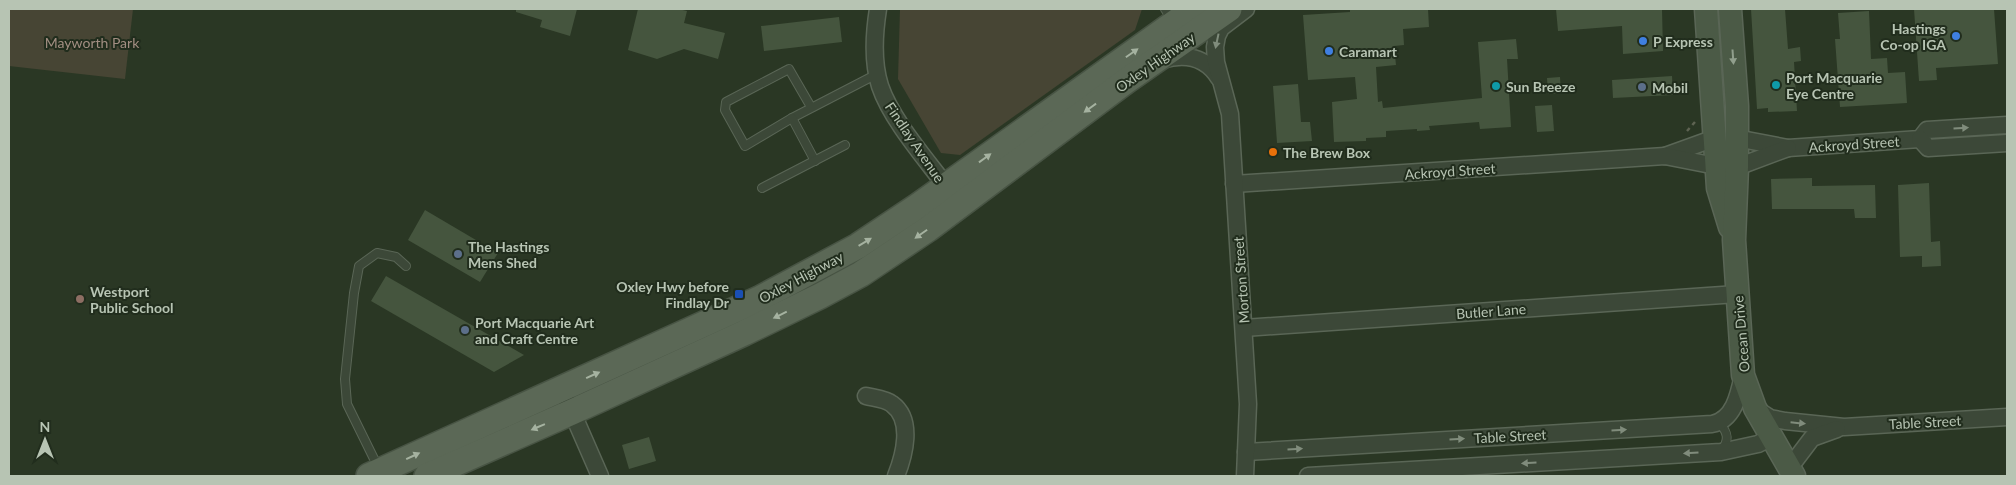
<svg xmlns="http://www.w3.org/2000/svg" width="2016" height="485" viewBox="0 0 2016 485" font-family="Lato,sans-serif">
<style>
.green{fill:#474534}
.building{fill:#45553e}
.lines{fill:none;stroke-linecap:round;stroke-linejoin:round}
.service-casing{stroke:#5a6656;stroke-width:10}
.minor-casing{stroke:#5a6656;stroke-width:19}
.secondary-casing{stroke:#5a6656;stroke-width:25}
.primary-casing{stroke:#485444;stroke-width:28}
.path{stroke:#5e6352;stroke-width:2.5;stroke-dasharray:4 4;stroke-linecap:butt}
.service{stroke:#3c4838;stroke-width:8}
.minor{stroke:#3c4838;stroke-width:16}
.secondary{stroke:#4b5a46;stroke-width:22}
.primary{stroke:#5b6856;stroke-width:25}
.oneway{fill:#808c7c}
.oneway2{fill:#a5b2a0}
.oneway3{fill:#919f8d}
.shop-dot{fill:#3f7fe0;stroke:#212d1d;stroke-width:2}
.culture-dot{fill:#0f9aa8;stroke:#212d1d;stroke-width:2}
.service-dot{fill:#5c6f8a;stroke:#212d1d;stroke-width:2}
.food-dot{fill:#e8710a;stroke:#212d1d;stroke-width:2}
.transit-dot{fill:#1a4fb4;stroke:#212d1d;stroke-width:2}
.education-dot{fill:#8d6e63;stroke:#212d1d;stroke-width:2}
.labels{text-anchor:middle;dominant-baseline:central;stroke-width:4;stroke-linejoin:round;paint-order:stroke}
.poi-label{font-size:14px;font-weight:bold;fill:#b7c4b3;stroke:#212d1d;text-anchor:start}
.park-label{font-size:14px;fill:#a28e82;stroke:#212d1d}
.street-label{font-size:14px;fill:#b7c4b3;stroke:#212d1d}
</style>
<rect width="100%" height="100%" fill="#2a3724"/>
<g class="green">
<polygon points="9,9 133,9 125,79 9,66"/>
<polygon points="900,9 1142,9 1135,30 960,155 941,153 898,79"/>
</g>
<g class="building">
<polygon points="516,9 577,9 570,36 540,27 542,20 516,12"/>
<polygon points="638,9 678,9 687,11 684,23 725,33 718,59 684,49 657,59 628,50"/>
<polygon points="1350,9 1428,9 1429,27 1403,29 1404,45 1394,46 1396,65 1376,67 1378,102 1382,101 1383,108 1482,98 1478,42 1516,39 1518,59 1507,59 1511,127 1480,129 1479,122 1429,126 1430,130 1417,131 1417,129 1386,131 1386,137 1366,138 1366,141 1334,142 1332,102 1357,99 1355,77 1308,80 1303,15 1350,12"/>
<polygon points="1556,9 1662,9 1663,51 1623,54 1622,26 1558,31"/>
<polygon points="1751,9 1785,9 1788,49 1800,47 1801,61 1794,62 1797,111 1768,112 1768,108 1757,109"/>
<polygon points="1914,9 1994,9 1998,64 1936,68 1937,80 1919,81"/>
<polygon points="1869,11 1871,59 1887,58 1888,73 1905,72 1907,103 1840,107 1835,39 1840,39 1838,13"/>
<polygon points="839,17 842,42 764,51 761,26"/>
<polygon points="1672,76 1673,95 1613,98 1612,80"/>
<polygon points="1560,77 1561,93 1548,94 1547,78"/>
<polygon points="1298,84 1301,122 1310,122 1312,141 1277,143 1273,86"/>
<polygon points="1552,105 1554,131 1537,132 1535,106"/>
<polygon points="1812,178 1812,186 1875,185 1876,218 1855,218 1854,209 1772,209 1771,179"/>
<polygon points="1929,183 1931,242 1940,241 1941,266 1922,267 1922,256 1900,257 1898,185"/>
<polygon points="425,210 498,253 480,282 408,240"/>
<polygon points="386,276 524,355 494,372 371,301"/>
<polygon points="649,437 656,461 629,469 622,445"/>
</g>
<g class="lines">
<defs>
<g id="service">
<polyline points="1165,9 1173,21"/>
<polyline points="811,107 789,69 726,102 725,110 745,146 792,118 877,74"/>
<polyline points="792,118 815,161"/>
<polyline points="762,188 845,145"/>
<path d="M 1719,423 C 1728,432 1730,440 1721,451"/>
<polyline points="378,467 347,404 345,379 354,293 359,266 377,253 396,257 406,266"/>
</g>
<g id="minor">
<path d="M 878,9 C 874,34 872,61 880,86 C 891,119 925,158 946,186"/>
<path d="M 1162,60 C 1185,53 1206,57 1219,78"/>
<polyline points="1736,138 1788,148 1920,139 1927,130 2007,125"/>
<polyline points="1920,139 1928,148 2007,143"/>
<polyline points="1665,156 1715,138"/>
<polyline points="1737,167 1788,148"/>
<polyline points="1234,184 1665,156 1716,166"/>
<polyline points="1244,328 1737,294"/>
<polyline points="562,389 600,476"/>
<path d="M 866,396 C 874,398 886,399 892,404 C 914,420 904,456 896,476"/>
<polyline points="1756,409 1770,418 1785,421 1844,427 2007,417"/>
<path d="M 1246,452 L 1712,424 C 1734,420 1739,394 1743,375"/>
<polyline points="1790,467 1812,438 1837,429"/>
<polyline points="1245,476 1248,404 1230,114 1216,62 1215,47 1217,36 1221,28 1246,9"/>
<polyline points="1308,476 1721,452 1758,444 1772,437"/>
</g>
<g id="secondary">
<polyline points="1706,9 1718,188 1730,227"/>
<polyline points="1730,9 1737,106 1737,167 1734,240 1743,375 1755,408 1794,476"/>
</g>
<g id="primary">
<polyline points="369,476 759,299 858,246 918,206 1194,9"/>
<polyline points="427,476 572,412 744,333 820,296 861,274 928,229 1126,81 1229,9"/>
</g>
</defs>
<use href="#service" class="service-casing"/>
<use href="#minor" class="minor-casing"/>
<use href="#secondary" class="secondary-casing"/>
<use href="#primary" class="primary-casing"/>
<polyline class="path" points="1687,131 1695,122"/>
<use href="#service" class="service"/>
<use href="#minor" class="minor"/>
<use href="#secondary" class="secondary"/>
<use href="#primary" class="primary"/>
</g>
<defs><path id="oneway-solid" d="M-6-.8H1V-3.2L6.5 0L1 3.2V.8H-6Z" transform="scale(1.25)"/></defs>
<g class="oneway">
<use href="#oneway-solid" transform="translate(1217 41) rotate(102)"/>
<use href="#oneway-solid" transform="translate(1961 128) rotate(-4)"/>
<use href="#oneway-solid" transform="translate(1798 423) rotate(6)"/>
<use href="#oneway-solid" transform="translate(1619 430) rotate(-3)"/>
<use href="#oneway-solid" transform="translate(1457 439) rotate(-3)"/>
<use href="#oneway-solid" transform="translate(1295 449) rotate(-3)"/>
<use href="#oneway-solid" transform="translate(1691 453) rotate(177)"/>
<use href="#oneway-solid" transform="translate(1529 463) rotate(177)"/>
</g>
<g class="oneway2">
<use href="#oneway-solid" transform="translate(1132 53) rotate(-35)"/>
<use href="#oneway-solid" transform="translate(1090 108) rotate(144)"/>
<use href="#oneway-solid" transform="translate(985 158) rotate(-36)"/>
<use href="#oneway-solid" transform="translate(921 234) rotate(145)"/>
<use href="#oneway-solid" transform="translate(865 242) rotate(-31)"/>
<use href="#oneway-solid" transform="translate(780 315) rotate(154)"/>
<use href="#oneway-solid" transform="translate(593 375) rotate(-24)"/>
<use href="#oneway-solid" transform="translate(538 427) rotate(157)"/>
<use href="#oneway-solid" transform="translate(413 456) rotate(-25)"/>
</g>
<use class="oneway3" href="#oneway-solid" transform="translate(1733 57) rotate(86)"/>
<g class="shop-dot">
<circle cx="1956" cy="36" r="5"/>
<circle cx="1643" cy="41" r="5"/>
<circle cx="1329" cy="51" r="5"/>
</g>
<g class="culture-dot">
<circle cx="1776" cy="85" r="5"/>
<circle cx="1496" cy="86" r="5"/>
</g>
<g class="service-dot">
<circle cx="1642" cy="87" r="5"/>
<circle cx="458" cy="254" r="5"/>
<circle cx="465" cy="330" r="5"/>
</g>
<circle class="food-dot" cx="1273" cy="152" r="5"/>
<rect class="transit-dot" x="734" y="289" width="10" height="10" rx="2.5"/>
<circle class="education-dot" cx="80" cy="299" r="5"/>
<g class="labels">
<g class="poi-label">
<text x="1946" y="28" text-anchor="end">Hastings<tspan x="1946" dy="16">Co-op IGA</tspan></text>
<text x="1653" y="41">P Express</text>
<text x="1339" y="51">Caramart</text>
<text x="1786" y="77">Port Macquarie<tspan x="1786" dy="16">Eye Centre</tspan></text>
<text x="1506" y="86">Sun Breeze</text>
<text x="1652" y="87">Mobil</text>
<text x="1283" y="152">The Brew Box</text>
<text x="468" y="246">The Hastings<tspan x="468" dy="16">Mens Shed</tspan></text>
<text x="729" y="286" text-anchor="end">Oxley Hwy before<tspan x="729" dy="16">Findlay Dr</tspan></text>
<text x="90" y="291">Westport<tspan x="90" dy="16">Public School</tspan></text>
<text x="475" y="322">Port Macquarie Art<tspan x="475" dy="16">and Craft Centre</tspan></text>
</g>
<g class="park-label">
<text x="92" y="42">Mayworth Park</text>
</g>
<g class="street-label">
<text transform="translate(1155 62) rotate(-35)">Oxley Highway</text>
<text transform="translate(915 142) rotate(56)">Findlay Avenue</text>
<text transform="translate(1854 144) rotate(-4)">Ackroyd Street</text>
<text transform="translate(1450 171) rotate(-4)">Ackroyd Street</text>
<text transform="translate(801 277) rotate(-28)">Oxley Highway</text>
<text transform="translate(1241 280) rotate(-94)">Morton Street</text>
<text transform="translate(1491 311) rotate(-4)">Butler Lane</text>
<text transform="translate(1741 334) rotate(-95)">Ocean Drive</text>
<text transform="translate(1925 422) rotate(-3)">Table Street</text>
<text transform="translate(1510 436) rotate(-3)">Table Street</text>
</g>
</g>
<rect width="2016" height="485" fill="none" stroke="#b7c4b3" stroke-width="20"/>
<g transform="translate(45 440)" stroke="#212d1d" stroke-width="4" paint-order="stroke">
<path d="M0-4L9 19L0 12L-9 19Z" fill="#b7c4b3"/>
<text y="-8" font-size="14" font-weight="bold" text-anchor="middle" fill="#b7c4b3">N</text>
</g>
</svg>
